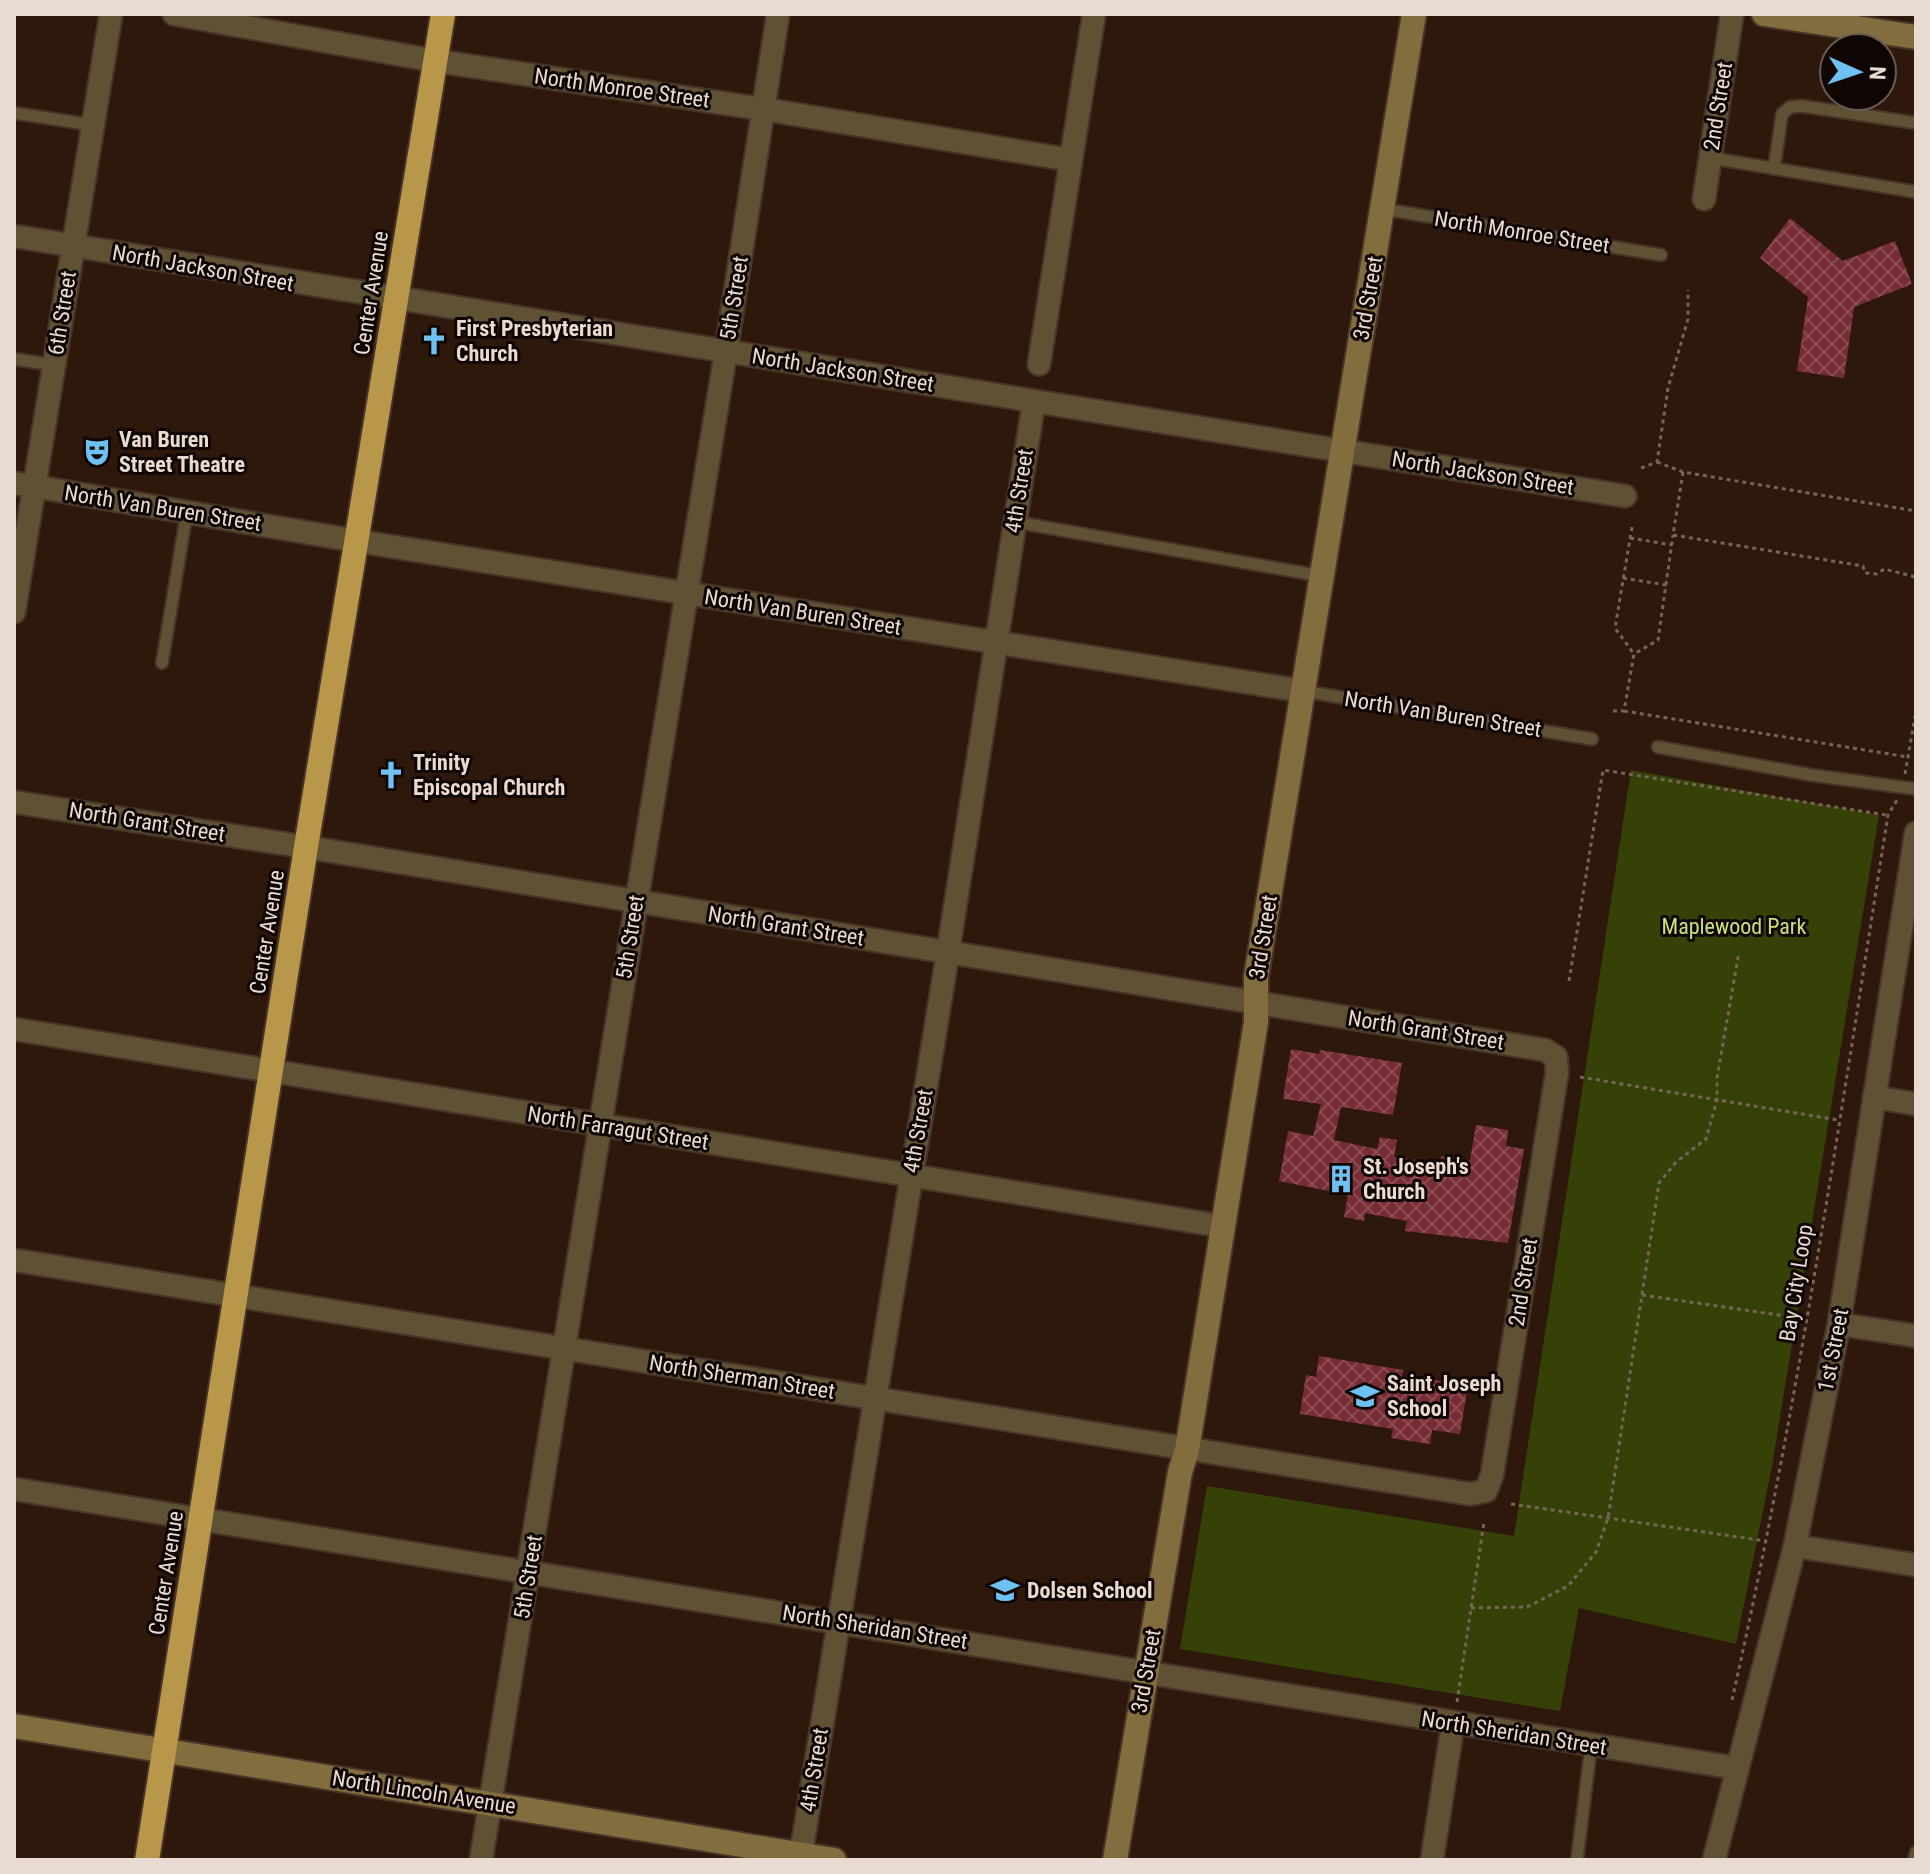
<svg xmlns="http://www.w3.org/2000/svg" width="1930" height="1874" viewBox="0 0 1930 1874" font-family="'Roboto Condensed',sans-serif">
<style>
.green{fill:#364107}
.building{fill:url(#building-cross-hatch)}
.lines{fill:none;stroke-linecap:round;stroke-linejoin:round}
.lane-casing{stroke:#473327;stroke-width:15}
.street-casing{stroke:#473327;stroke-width:26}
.secondary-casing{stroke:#473327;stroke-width:28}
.highway-casing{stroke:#473327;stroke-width:28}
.path{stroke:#776459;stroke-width:3;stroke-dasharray:4 4;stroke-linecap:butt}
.lane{stroke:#5e5134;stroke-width:11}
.street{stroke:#5e5134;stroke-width:22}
.secondary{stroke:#836d3e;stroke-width:24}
.highway{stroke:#b9974a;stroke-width:24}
.labels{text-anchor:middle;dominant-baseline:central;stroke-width:6;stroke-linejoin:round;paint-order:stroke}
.street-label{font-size:22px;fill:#eadbd2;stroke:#0f0603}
.poi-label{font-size:22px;font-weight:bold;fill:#eadbd2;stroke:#0f0603;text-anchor:start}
.park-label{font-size:22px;fill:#c9e279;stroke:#0f0603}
</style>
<defs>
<pattern id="building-cross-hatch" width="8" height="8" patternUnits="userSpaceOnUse" patternTransform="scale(2)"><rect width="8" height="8" fill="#782d36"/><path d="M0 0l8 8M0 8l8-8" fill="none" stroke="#8b4b52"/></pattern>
</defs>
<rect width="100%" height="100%" fill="#2d180b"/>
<polygon class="green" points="1631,770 1879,815 1772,1466 1736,1644 1579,1608 1560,1711 1180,1649 1207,1486 1514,1536"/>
<g class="building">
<polygon points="1790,218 1843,261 1895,241 1912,284 1854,307 1844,378 1797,371 1808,297 1760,258"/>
<polygon points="1291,1049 1319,1054 1320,1050 1402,1063 1393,1115 1341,1107 1334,1140 1377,1149 1380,1137 1397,1140 1394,1157 1439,1163 1441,1156 1470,1160 1476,1125 1508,1130 1506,1146 1524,1149 1508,1243 1405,1231 1407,1221 1365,1213 1364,1221 1344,1217 1348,1195 1279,1181 1288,1131 1313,1136 1321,1104 1283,1099"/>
<polygon points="1319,1356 1403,1370 1402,1376 1468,1384 1460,1434 1432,1430 1430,1444 1391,1438 1393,1429 1300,1414 1306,1375 1316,1377"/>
</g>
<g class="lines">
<defs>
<g id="lane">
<polyline points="14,113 93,125"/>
<polyline points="1711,158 1916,192"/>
<polyline points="1774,169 1782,114 1790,107 1802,106 1916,123"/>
<polyline points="1383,209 1661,255"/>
<polyline points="14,359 54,365"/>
<polyline points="1015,522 1321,576"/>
<polyline points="162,663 187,511"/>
<polyline points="1303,691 1592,739"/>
<polyline points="1658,747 1811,775 1916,789"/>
<polyline points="1577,1860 1591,1746"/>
<polyline points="1914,1860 1916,1852"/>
</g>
<g id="street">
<polyline points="174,14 436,61 763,109 1071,160"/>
<polyline points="1704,199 1732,14"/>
<path d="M 14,236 C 551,325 1088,410 1625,496"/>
<polyline points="1039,364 1094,14"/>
<polyline points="14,483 357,541 1303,691"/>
<polyline points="14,612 111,14"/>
<polyline points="14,802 306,847 1545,1050 1556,1057 1557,1073 1492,1475 1486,1491 1470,1494 14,1260"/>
<polyline points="14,1029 1221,1226"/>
<polyline points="1874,1097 1916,1104"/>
<polyline points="1839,1324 1916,1336"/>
<polyline points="14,1489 1736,1768"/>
<polyline points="1795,1546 1916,1565"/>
<polyline points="481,1860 726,351 778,14"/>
<polyline points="800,1860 948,952 1034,401"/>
<polyline points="1432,1860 1453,1723"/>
<polyline points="1714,1860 1795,1546 1839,1324 1916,833"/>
</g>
<g id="secondary">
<polyline points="1764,14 1916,37"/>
<polyline points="14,1726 834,1860"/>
<polyline points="1115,1860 1180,1472 1187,1450 1256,1022 1256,977 1414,14"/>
</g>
<polyline id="highway" points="147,1860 306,847 443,14"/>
</defs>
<use href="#lane" class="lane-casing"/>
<use href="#street" class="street-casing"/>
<use href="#secondary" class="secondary-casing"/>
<use href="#highway" class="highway-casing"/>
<g class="path">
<polyline points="1657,462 1683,472 1916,511"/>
<polyline points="1641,468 1657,462 1668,388 1688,319 1688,290"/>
<polyline points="1683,472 1673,535 1863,566 1865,573 1877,574 1884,569 1916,577"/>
<polyline points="1632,527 1615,628 1634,654"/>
<polyline points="1630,538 1672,545"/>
<polyline points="1623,578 1666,585"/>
<polyline points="1613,711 1624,711 1634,654 1658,640 1673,535"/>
<polyline points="1624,711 1908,757"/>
<polyline points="1905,774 1916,711"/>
<polyline points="1569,981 1603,770 1886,815"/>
<polyline points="1580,1077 1838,1120"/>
<polyline points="1642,1295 1806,1319"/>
<polyline points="1511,1504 1766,1541"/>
<polyline points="1471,1608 1527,1607 1568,1586 1596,1552 1608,1518 1659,1183 1676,1162 1706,1139 1717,1100 1717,1078 1739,952"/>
<path d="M 1732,1700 C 1798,1408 1841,1111 1888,815 L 1897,800"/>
<polyline points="1457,1702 1484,1522"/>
</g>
<use href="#lane" class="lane"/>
<use href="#street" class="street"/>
<use href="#secondary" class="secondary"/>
<use href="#highway" class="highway"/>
</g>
<defs>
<symbol id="church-bare" viewBox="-9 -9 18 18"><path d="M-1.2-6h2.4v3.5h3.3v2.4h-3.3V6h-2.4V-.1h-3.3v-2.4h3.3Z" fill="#6ec2f3" stroke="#0f0603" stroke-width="2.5" paint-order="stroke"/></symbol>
<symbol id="theatre-bare" viewBox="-9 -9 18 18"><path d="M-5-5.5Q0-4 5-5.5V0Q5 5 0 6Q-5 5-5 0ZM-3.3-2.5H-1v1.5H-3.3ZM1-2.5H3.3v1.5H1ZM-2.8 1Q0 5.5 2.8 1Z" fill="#6ec2f3" stroke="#0f0603" stroke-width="2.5" paint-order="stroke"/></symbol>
<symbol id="building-bare" viewBox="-9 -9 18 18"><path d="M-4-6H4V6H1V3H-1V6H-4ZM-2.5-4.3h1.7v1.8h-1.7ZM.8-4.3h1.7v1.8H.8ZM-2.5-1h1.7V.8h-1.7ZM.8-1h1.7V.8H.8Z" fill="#6ec2f3" stroke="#0f0603" stroke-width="2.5" paint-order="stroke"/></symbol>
<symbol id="school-bare" viewBox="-9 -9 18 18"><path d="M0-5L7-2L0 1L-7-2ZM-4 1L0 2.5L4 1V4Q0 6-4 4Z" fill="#6ec2f3" stroke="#0f0603" stroke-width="2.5" paint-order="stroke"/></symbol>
</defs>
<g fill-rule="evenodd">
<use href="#church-bare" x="414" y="321" width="40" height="40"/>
<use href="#theatre-bare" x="77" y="432" width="40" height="40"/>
<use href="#church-bare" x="371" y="755" width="40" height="40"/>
<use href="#building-bare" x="1321" y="1159" width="40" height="40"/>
<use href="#school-bare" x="1345" y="1376" width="40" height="40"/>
<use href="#school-bare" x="985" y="1570" width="40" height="40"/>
</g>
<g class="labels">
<g class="street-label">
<text transform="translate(622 88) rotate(8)">North Monroe Street</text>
<text transform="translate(1718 106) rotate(-81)">2nd Street</text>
<text transform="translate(1522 232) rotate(9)">North Monroe Street</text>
<text transform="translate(203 268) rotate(10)">North Jackson Street</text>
<text transform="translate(371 293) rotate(-81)">Center Avenue</text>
<text transform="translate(734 298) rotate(-81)">5th Street</text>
<text transform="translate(1368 298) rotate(-80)">3rd Street</text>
<text transform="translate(62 313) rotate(-81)">6th Street</text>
<text transform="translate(843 370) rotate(9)">North Jackson Street</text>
<text transform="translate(1483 473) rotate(9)">North Jackson Street</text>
<text transform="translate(1019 491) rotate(-81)">4th Street</text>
<text transform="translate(163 508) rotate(9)">North Van Buren Street</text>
<text transform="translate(803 612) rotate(9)">North Van Buren Street</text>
<text transform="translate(1443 714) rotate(9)">North Van Buren Street</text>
<text transform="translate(147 822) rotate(9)">North Grant Street</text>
<text transform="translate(786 926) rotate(9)">North Grant Street</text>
<text transform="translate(267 932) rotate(-81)">Center Avenue</text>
<text transform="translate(630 937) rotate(-81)">5th Street</text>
<text transform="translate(1263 937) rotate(-81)">3rd Street</text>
<text transform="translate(1426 1030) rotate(9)">North Grant Street</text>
<text transform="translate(618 1128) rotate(9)">North Farragut Street</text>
<text transform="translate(918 1131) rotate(-80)">4th Street</text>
<text transform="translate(1523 1282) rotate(-81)">2nd Street</text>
<text transform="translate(1796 1283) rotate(-81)">Bay City Loop</text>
<text transform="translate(1833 1350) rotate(-79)">1st Street</text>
<text transform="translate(742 1377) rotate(9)">North Sherman Street</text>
<text transform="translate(166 1573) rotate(-81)">Center Avenue</text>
<text transform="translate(528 1577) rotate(-81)">5th Street</text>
<text transform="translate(875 1627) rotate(9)">North Sheridan Street</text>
<text transform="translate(1146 1671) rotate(-80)">3rd Street</text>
<text transform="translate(1514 1733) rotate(9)">North Sheridan Street</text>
<text transform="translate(814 1770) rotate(-81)">4th Street</text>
<text transform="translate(424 1792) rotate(9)">North Lincoln Avenue</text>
</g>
<g class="poi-label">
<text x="456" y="328">First Presbyterian<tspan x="456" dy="25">Church</tspan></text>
<text x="119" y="439">Van Buren<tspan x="119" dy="25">Street Theatre</tspan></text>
<text x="413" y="762">Trinity<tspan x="413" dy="25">Episcopal Church</tspan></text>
<text x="1363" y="1166">St. Joseph's<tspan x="1363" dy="25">Church</tspan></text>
<text x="1387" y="1383">Saint Joseph<tspan x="1387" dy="25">School</tspan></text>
<text x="1027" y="1590">Dolsen School</text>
</g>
<g class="park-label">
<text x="1734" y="926">Maplewood Park</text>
</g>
</g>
<rect width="1930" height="1874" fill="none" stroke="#eadbd2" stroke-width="32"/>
<g transform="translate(1858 72) rotate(93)"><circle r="38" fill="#0f0603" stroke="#675b56" stroke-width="2"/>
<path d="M0-6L14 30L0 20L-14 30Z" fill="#6ec2f3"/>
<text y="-12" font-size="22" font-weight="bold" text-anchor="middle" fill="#eadbd2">N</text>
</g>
</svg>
